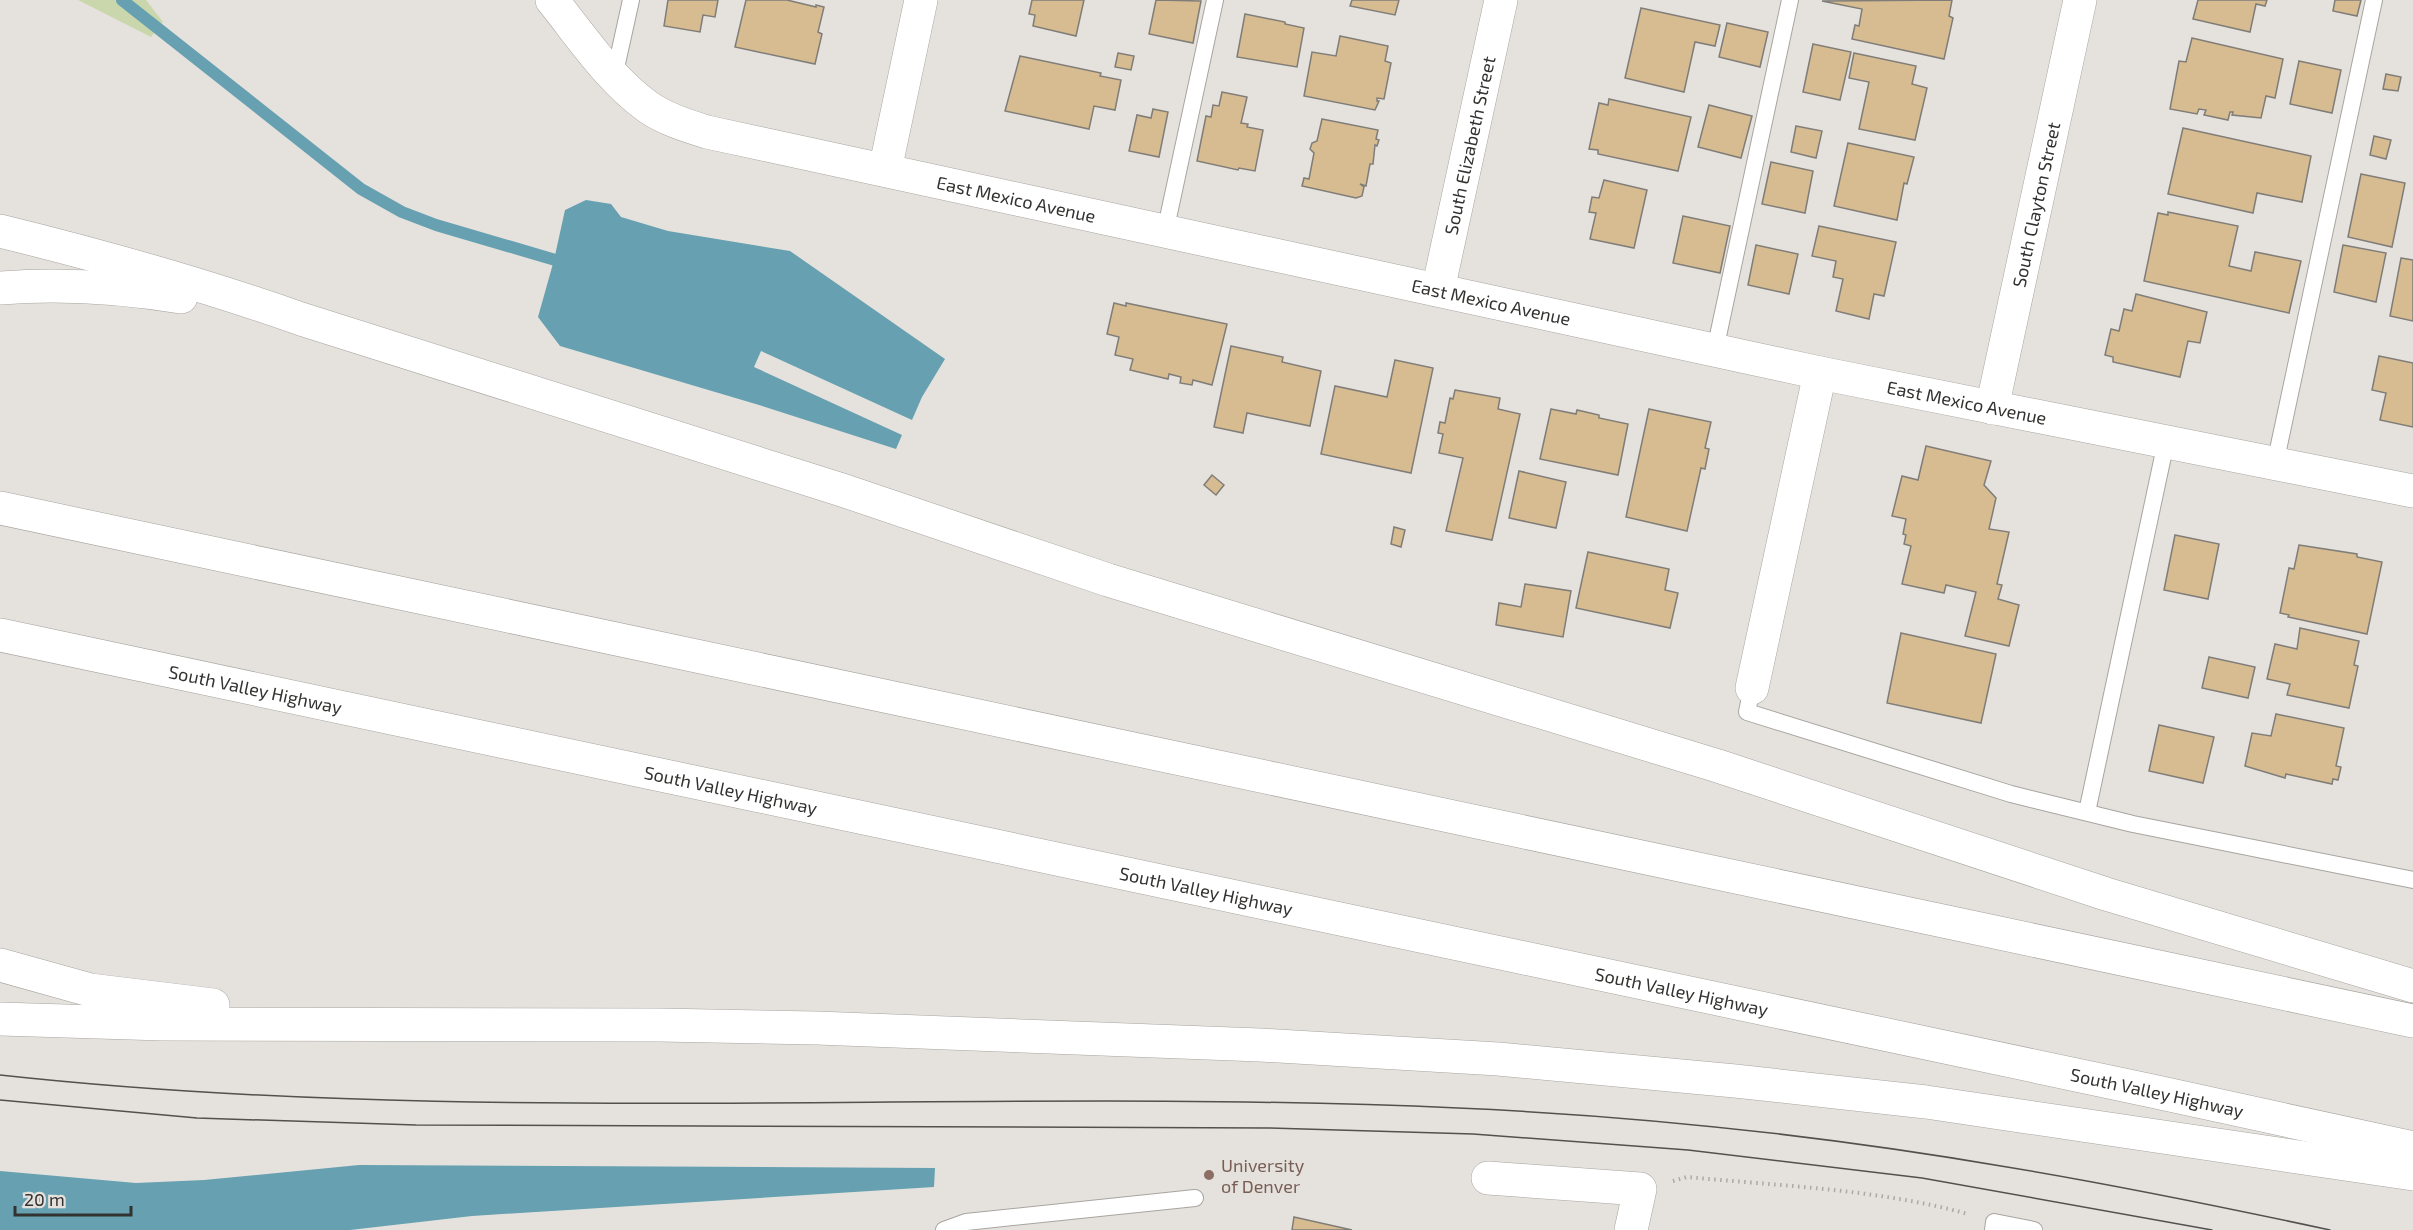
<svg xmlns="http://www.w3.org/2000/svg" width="2413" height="1230" viewBox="0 0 2413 1230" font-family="'Exo 2',sans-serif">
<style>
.green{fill:#cad7ac}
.water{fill:#66a0b1}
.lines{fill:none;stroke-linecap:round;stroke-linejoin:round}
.stream{stroke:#66a0b1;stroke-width:12}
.building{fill:#d6bc90;stroke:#807d79;stroke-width:1.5}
.service-casing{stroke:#a8a5a0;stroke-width:18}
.minor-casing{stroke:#a8a5a0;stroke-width:34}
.tertiary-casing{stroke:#a8a5a0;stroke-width:34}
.motorway-casing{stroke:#a8a5a0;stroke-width:34}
.path{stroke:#aba9a5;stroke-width:4;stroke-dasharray:1.5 4.5;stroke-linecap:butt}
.service{stroke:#fff;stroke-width:16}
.minor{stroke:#fff;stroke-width:33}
.tertiary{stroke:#fff;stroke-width:33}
.motorway{stroke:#fff;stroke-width:33}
.tram{stroke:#52514e;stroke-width:1.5}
.education-dot{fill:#8d6e63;stroke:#e5e2dd;stroke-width:2}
.labels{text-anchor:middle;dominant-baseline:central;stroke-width:4.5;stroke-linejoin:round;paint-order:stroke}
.street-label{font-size:18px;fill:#333230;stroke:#e5e2dd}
.education-label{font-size:18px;fill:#785e54;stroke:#e5e2dd;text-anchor:start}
</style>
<rect width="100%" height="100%" fill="#e5e2dd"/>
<polygon class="green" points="78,0 146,0 163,22 151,37"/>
<g class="water">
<polygon points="586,200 611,204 621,217 668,231 790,251 945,359 922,397 912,420 761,351 754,367 902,435 896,449 759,405 560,346 538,317 554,260 565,210"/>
<polygon points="359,1165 935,1168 934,1187 472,1216 350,1230 0,1230 0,1171 136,1183 204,1180"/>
</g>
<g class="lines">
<polyline class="stream" points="122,0 361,189 402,212 436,225 569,264"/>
</g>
<g class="building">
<polygon points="668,0 718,0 715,17 703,15 700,32 664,26"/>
<polygon points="746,0 787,0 816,7 816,5 824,7 818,32 822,34 815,64 735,47"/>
<polygon points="1032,0 1084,0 1076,36 1033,26 1035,15 1029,14"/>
<polygon points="1156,0 1201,1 1193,43 1149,34"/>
<polygon points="1352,0 1399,0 1395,15 1350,6"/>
<polygon points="1952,0 1949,16 1953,18 1944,59 1852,39 1855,25 1859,26 1862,9 1822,1"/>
<polygon points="2198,0 2267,0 2265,6 2256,4 2250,32 2193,19"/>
<polygon points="2335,0 2361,0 2357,16 2333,11"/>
<polygon points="1641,8 1720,25 1715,46 1695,42 1684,92 1625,78"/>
<polygon points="1245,14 1285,22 1285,24 1304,28 1297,67 1237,57"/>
<polygon points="1727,23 1768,32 1760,67 1719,57"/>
<polygon points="1340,36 1388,46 1385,61 1391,63 1384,99 1377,98 1377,101 1379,101 1375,110 1304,96 1312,52 1336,56"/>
<polygon points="2192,38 2283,59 2275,98 2266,96 2261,118 2232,115 2233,112 2230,112 2228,120 2204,115 2206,110 2199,109 2197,114 2170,109 2179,61 2186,62"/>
<polygon points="1813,44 1851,52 1840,100 1803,92"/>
<polygon points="1118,53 1134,56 1131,70 1115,67"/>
<polygon points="1854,53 1916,66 1912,84 1927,88 1915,140 1859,129 1869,82 1849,78"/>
<polygon points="1020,56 1101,73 1100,76 1121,80 1115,110 1094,106 1089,129 1005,111"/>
<polygon points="2299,61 2341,70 2332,113 2290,104"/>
<polygon points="2386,74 2401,77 2398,91 2383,89"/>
<polygon points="1222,92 1247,97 1241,123 1248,124 1247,127 1263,130 1255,171 1239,168 1238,170 1197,161 1206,116 1211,117 1213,105 1219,106"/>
<polygon points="1609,99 1691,117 1678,171 1598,154 1598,150 1589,149 1599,103 1608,105"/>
<polygon points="1709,105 1752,116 1741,158 1698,147"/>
<polygon points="1153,109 1168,112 1159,157 1129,151 1137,115 1151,118"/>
<polygon points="1322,119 1378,130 1376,139 1379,140 1377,146 1375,145 1373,164 1370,164 1366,186 1360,184 1364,187 1362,196 1356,198 1302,186 1304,178 1309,179 1314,153 1310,149 1312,143 1317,141"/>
<polygon points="1796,126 1822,131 1816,158 1791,152"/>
<polygon points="2183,128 2311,156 2302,202 2257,193 2253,213 2168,194"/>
<polygon points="2374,136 2391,140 2386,159 2370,155"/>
<polygon points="1848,143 1914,157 1907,184 1904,183 1897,220 1834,206"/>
<polygon points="1771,162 1813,171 1805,213 1762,204"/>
<polygon points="2361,174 2405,183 2392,247 2348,237"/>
<polygon points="1604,180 1647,190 1634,248 1590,239 1596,213 1589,212 1592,197 1599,198"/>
<polygon points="2168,212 2238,226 2229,266 2251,271 2255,252 2301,261 2289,313 2144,281 2158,213 2168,215"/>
<polygon points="1683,216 1730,226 1720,273 1673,263"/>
<polygon points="1819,226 1896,242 1884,296 1874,294 1869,319 1836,311 1843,279 1833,277 1836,261 1812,256"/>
<polygon points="1756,245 1798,254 1789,294 1748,285"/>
<polygon points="2343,245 2386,253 2376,302 2334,292"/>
<polygon points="2401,258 2413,260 2413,321 2390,316"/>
<polygon points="2136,294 2207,312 2200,343 2188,341 2180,377 2113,362 2113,357 2105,355 2111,329 2119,331 2124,309 2132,311"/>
<polygon points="1114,303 1126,306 1126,303 1227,324 1212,385 1193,380 1192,385 1180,383 1181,377 1169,374 1168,379 1130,370 1133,359 1115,355 1119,337 1107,334"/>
<polygon points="1231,346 1283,357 1282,362 1321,371 1310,426 1247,413 1243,433 1214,427"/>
<polygon points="2379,356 2413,363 2413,427 2380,420 2386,393 2372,390"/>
<polygon points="1395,360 1433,368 1411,473 1321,454 1335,386 1387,397"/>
<polygon points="1455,390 1500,398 1498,409 1520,414 1492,540 1446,531 1463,458 1439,453 1443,434 1438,433 1440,422 1445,423 1450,398 1453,399"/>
<polygon points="1551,409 1576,414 1577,410 1599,415 1599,418 1628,424 1618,475 1540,459"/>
<polygon points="1649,409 1711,422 1705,448 1709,449 1705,469 1701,468 1687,531 1626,517"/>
<polygon points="1926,446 1991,461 1984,485 1996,498 1989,529 2009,532 1997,584 2002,585 1998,599 2019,605 2009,646 1965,636 1976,592 1946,585 1944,593 1902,584 1911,546 1904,544 1906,535 1903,534 1906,519 1892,516 1902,476 1918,480"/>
<polygon points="1519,471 1566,482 1556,528 1509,518"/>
<polygon points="1212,475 1224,485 1216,495 1204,485"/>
<polygon points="1394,527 1405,530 1401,547 1391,544"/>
<polygon points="2175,535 2219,544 2208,599 2164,590"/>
<polygon points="2299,545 2357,554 2357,557 2382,562 2367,634 2288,617 2289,615 2280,613 2289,568 2294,569"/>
<polygon points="1588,552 1669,569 1665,590 1678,593 1670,628 1576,608"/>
<polygon points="1525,584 1571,591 1563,637 1496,625 1499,603 1521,607"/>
<polygon points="2300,628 2359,641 2354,665 2358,666 2349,708 2287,695 2290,684 2267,679 2275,644 2297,649"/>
<polygon points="1901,633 1996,654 1981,723 1887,703"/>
<polygon points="2209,657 2255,667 2248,698 2202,688"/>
<polygon points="2276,714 2344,728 2336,766 2341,767 2338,780 2333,779 2332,784 2286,774 2285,778 2245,766 2252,733 2271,736"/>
<polygon points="2159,725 2214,737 2203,783 2149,771"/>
<polygon points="1294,1217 1352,1230 1292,1230"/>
</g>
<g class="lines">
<defs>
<g id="service">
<polyline points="614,77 631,0"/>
<polyline points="1165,232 1215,0"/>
<polyline points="1715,350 1790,0"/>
<polyline points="2275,464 2374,0"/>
<polyline points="1752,688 1747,712 2011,794 2133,824 2413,880"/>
<polyline points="2087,812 2166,442"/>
<polyline points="944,1230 966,1222 1195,1198"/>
<polyline points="1993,1230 1994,1222 2034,1230"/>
</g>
<g id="minor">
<polyline points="885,170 921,0"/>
<path id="s1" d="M 1438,290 L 1501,0"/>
<path id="s2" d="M 1992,408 L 2080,0"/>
<polyline points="1752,688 1820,373"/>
<polyline points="1488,1178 1640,1189 1631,1230"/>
</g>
<g id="tertiary">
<path id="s3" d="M 552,0 C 581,36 609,79 648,107 C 665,119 687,126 707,132 L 1820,373 L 2413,491"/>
</g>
<g id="motorway">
<path d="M 0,231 C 102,256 202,284 301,319 L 842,490 L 1108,580 L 1718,766 L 2106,894 L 2413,986"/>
<path d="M 0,288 C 61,283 121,287 181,297"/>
<polyline points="0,508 2413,1021"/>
<path id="s4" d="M 0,635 L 2152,1091 L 2413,1148"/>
<polyline points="0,965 90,990 213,1005"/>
<polyline points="0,1019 163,1024 659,1025 817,1028 1260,1045 1498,1059 1735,1081 1926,1102 2413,1174"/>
</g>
</defs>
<use href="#service" class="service-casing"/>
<use href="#minor" class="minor-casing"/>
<use href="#tertiary" class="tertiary-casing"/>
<use href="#motorway" class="motorway-casing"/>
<path class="path" d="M 1673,1181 L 1687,1177 C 1780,1186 1878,1189 1968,1214"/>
<use href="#service" class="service"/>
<use href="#minor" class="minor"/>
<use href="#tertiary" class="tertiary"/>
<use href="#motorway" class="motorway"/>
<g class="tram">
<path d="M 0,1075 C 484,1128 972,1086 1458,1108 C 1641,1116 1826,1136 2007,1167 C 2116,1185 2223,1207 2330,1230"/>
<polyline points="0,1100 197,1118 416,1125 1268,1128 1473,1134 1688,1150 1922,1178 2212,1230"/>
</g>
</g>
<circle class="education-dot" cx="1209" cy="1175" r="6"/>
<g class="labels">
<g class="street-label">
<text stroke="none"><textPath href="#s1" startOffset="148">South Elizabeth Street</textPath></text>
<text stroke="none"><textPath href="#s3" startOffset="525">East Mexico Avenue</textPath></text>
<text stroke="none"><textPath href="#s2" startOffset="208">South Clayton Street</textPath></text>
<text stroke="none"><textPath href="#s3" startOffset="1011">East Mexico Avenue</textPath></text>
<text stroke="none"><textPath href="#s3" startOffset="1497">East Mexico Avenue</textPath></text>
<text stroke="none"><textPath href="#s4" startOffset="261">South Valley Highway</textPath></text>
<text stroke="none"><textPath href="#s4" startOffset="747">South Valley Highway</textPath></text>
<text stroke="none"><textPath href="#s4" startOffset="1233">South Valley Highway</textPath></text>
<text stroke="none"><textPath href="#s4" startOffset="1719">South Valley Highway</textPath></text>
<text stroke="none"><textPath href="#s4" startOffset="2205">South Valley Highway</textPath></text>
</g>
<g class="education-label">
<text x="1221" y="1165">University<tspan x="1221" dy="21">of Denver</tspan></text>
</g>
</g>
<path d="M15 1206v9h116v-9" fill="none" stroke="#333230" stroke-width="3"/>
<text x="24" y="1206" font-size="18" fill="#333230" stroke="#e5e2dd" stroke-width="4.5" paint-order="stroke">20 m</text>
</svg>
